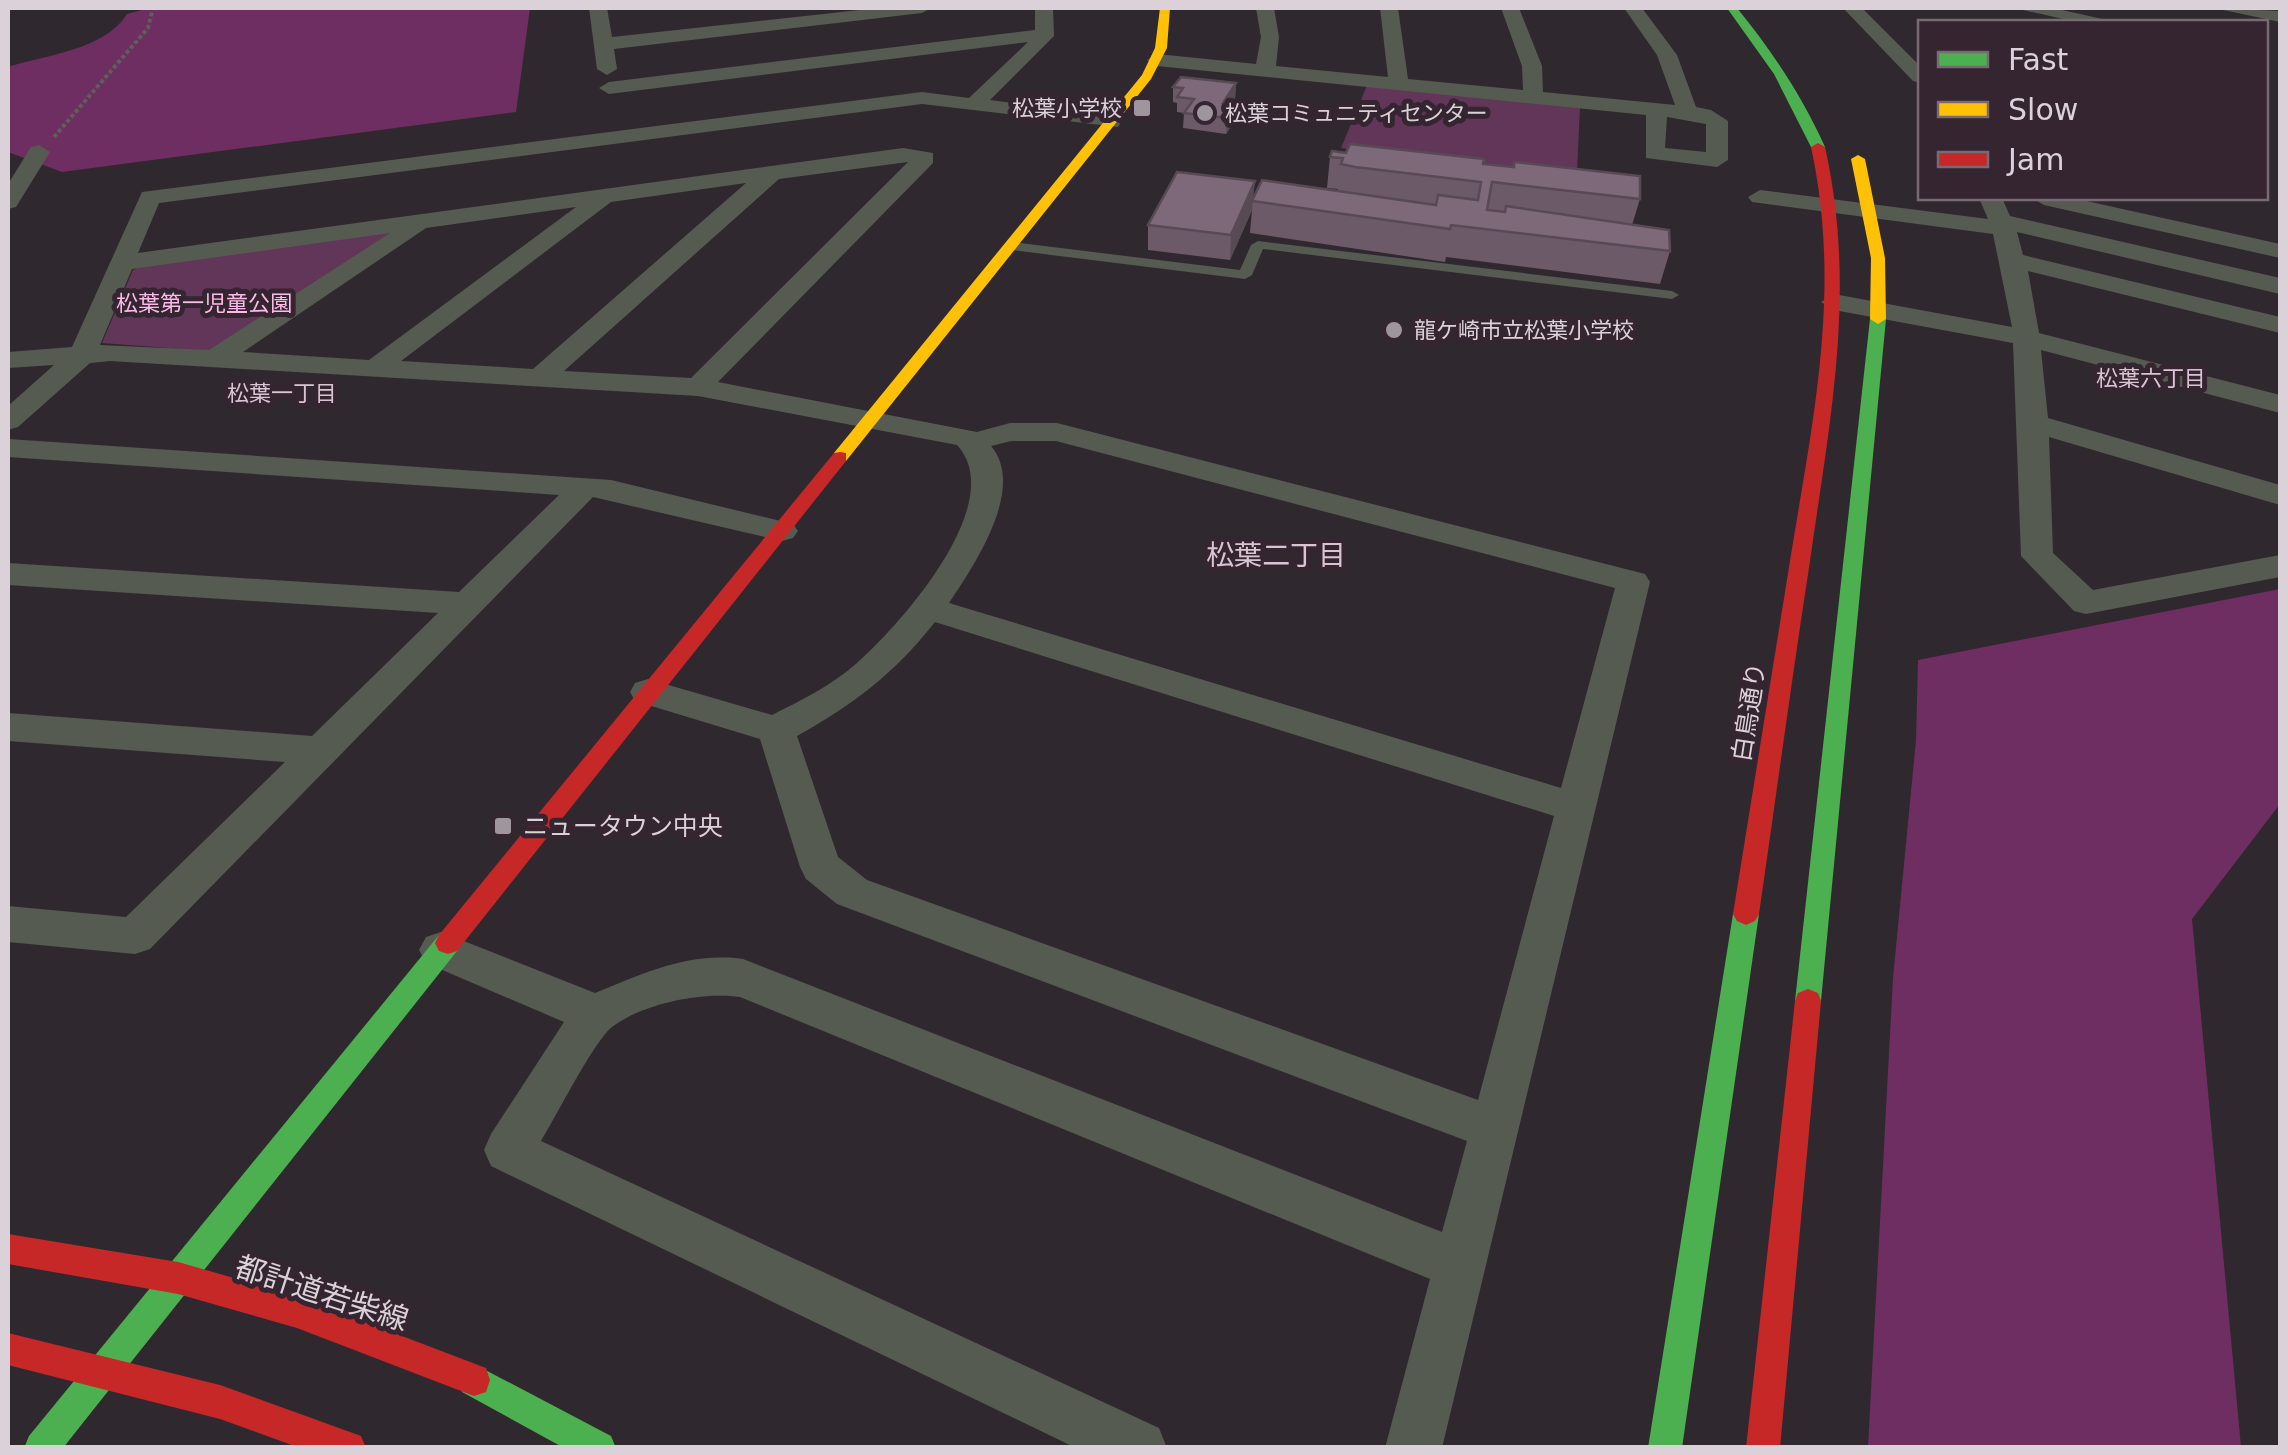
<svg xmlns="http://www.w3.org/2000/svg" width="2288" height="1455" viewBox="0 0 2288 1455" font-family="'DejaVu Sans','Noto Sans JP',sans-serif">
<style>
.green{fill:#613658}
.forest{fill:#6e2e61}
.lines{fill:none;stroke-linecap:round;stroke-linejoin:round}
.path{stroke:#5e5e5a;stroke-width:4;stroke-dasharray:4 2.5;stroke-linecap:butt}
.lane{fill:#565b51;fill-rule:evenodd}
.street{fill:#565b51;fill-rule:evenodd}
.fast{fill:#4caf50;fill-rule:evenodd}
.slow{fill:#ffc107;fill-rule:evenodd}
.jam{fill:#c62828;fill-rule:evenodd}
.wall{fill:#6c5a68}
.shaded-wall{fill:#584a55}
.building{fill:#7d6979;stroke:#584a55;stroke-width:2.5}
.poi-dot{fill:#9f969d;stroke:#342530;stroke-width:4}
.labels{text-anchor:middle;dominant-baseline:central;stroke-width:10;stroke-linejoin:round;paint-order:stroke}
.far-poi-label{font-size:22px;fill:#dbd1d8;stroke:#342530;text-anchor:start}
.far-park-label{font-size:22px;fill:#fabbe9;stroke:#342530}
.far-neighbourhood-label{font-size:22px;fill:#d8c4d2;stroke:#342530}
.street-label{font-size:25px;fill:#dbd1d8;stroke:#342530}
.poi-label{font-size:25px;fill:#dbd1d8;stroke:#342530;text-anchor:start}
.neighbourhood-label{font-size:28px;fill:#d8c4d2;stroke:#342530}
.near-street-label{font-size:30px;fill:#dbd1d8;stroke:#342530}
</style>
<rect width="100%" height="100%" fill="#30282f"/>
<g class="green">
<polygon points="1368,83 1580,106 1577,173 1341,148"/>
<polygon points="387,231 394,235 208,351 102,343 133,270 143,265"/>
</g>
<g class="forest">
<path d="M 149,8 L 530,8 L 516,112 L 62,172 L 8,152 L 8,67 C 45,55 105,50 127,14 Z"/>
<polygon points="2280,589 2280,804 2192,919 2241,1447 1868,1447 1893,978 1916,740 1918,660"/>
</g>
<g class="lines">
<polyline class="path" points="54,137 148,28 153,8"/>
<polygon class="lane" points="1258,241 1672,291 1679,295 1672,299 1263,249 1252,275 1245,279 1011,250 1004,246 1011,242 1240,270 1251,245"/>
<g class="street">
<polygon points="589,8 607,8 612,37 878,8 931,8 922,13 614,49 617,69 607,75 597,69"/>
<path d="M 1035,8 L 1053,8 L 1054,36 L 990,100 L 1110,116 L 1121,122 L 1118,127 L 922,104 L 159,203 L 138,253 L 903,148 L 933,153 L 933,163 L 718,382 L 977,432 L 1010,423 L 1057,423 L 1645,574 L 1650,582 L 1442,1448 L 1385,1448 L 1430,1279 L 740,997 C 702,992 644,1003 612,1027 C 594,1041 556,1117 541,1141 L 1159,1428 L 1167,1448 L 1076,1448 L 491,1166 L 484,1150 L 491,1134 L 564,1022 L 426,963 L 419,950 L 426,937 L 441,932 L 595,993 C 645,973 688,952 743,959 L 1442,1232 L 1467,1141 L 837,904 L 806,879 L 800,867 L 760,739 L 635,701 L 630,692 L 635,683 L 648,679 L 772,715 C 802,700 832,685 857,663 C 900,625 1010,502 957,445 L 698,396 L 110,361 L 90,363 L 18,427 L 8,430 L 8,406 L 54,365 L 8,368 L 8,352 L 72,347 L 142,192 L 922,92 L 969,98 L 1028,42 L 609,94 L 599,88 L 609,82 L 1035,30 ZM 908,162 L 691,378 L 564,371 L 779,179 ZM 746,183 L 533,369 L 401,361 L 611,202 ZM 576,207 L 369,360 L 243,352 L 426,228 ZM 390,233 L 209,350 L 100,345 L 132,269 ZM 1011,441 L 1056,441 L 1615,588 L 1561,788 L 949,603 C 973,567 1027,488 991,446 ZM 935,622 L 1554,816 L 1478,1100 L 867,880 L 838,857 L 797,736 C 853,705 895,673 935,622 Z"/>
<path d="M 1256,8 L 1274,8 L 1279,37 L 1276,66 L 1388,77 L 1380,8 L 1398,8 L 1408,79 L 1523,90 L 1522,66 L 1501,8 L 1519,8 L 1542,66 L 1543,92 L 1675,105 L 1657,55 L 1624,8 L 1642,8 L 1677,55 L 1696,107 L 1711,110 L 1728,121 L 1728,160 L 1717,167 L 1646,158 L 1646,115 L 1157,66 L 1147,60 L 1157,54 L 1256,64 L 1261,37 ZM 1667,117 L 1706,124 L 1706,152 L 1665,148 Z"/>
<polygon points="1843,8 1862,8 1920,66 1920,83 1913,81"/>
<polygon points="2014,8 2053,8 2116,22 2077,22"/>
<polygon points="2214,8 2280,11 2280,22"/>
<polygon points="39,145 50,152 16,207 8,209 8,184 31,147"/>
<polygon points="1760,190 1988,219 1979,198 2002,198 2010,216 2280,278 2280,294 2017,232 2023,255 2280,317 2280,333 2028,271 2039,333 2280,395 2280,413 2041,350 2048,418 2280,485 2280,505 2049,437 2053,553 2093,590 2280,555 2280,577 2086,614 2074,611 2021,556 2013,343 1834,310 1821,302 1834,294 2012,327 1993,234 1752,202 1748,197"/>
<polygon points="2032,198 2073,198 2280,244 2280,258 2044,205"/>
<polygon points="8,439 611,480 793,524 798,531 793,538 782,541 593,497 150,949 135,954 8,942 8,906 126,917 285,762 8,741 8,713 312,736 438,613 8,585 8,563 459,592 559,495 8,457"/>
</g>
<g class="fast">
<path d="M 1727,8 L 1737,8 C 1772,51 1802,96 1825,147 L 1823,150 L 1811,147 L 1774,74 Z"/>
<polygon points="1878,314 1886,319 1821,1001 1818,1009 1808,1013 1798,1009 1795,1001 1870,319"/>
<polygon points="1746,903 1755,907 1759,914 1682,1448 1648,1448 1733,914 1737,907"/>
<polygon points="448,932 457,935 461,943 457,951 63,1448 24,1448 29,1436 439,935"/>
<polygon points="474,1364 611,1436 616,1448 564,1448 462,1392 458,1380 462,1368"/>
</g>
<g class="slow">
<polygon points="1160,8 1170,8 1167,48 1151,79 846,461 834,461 834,453 1142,75 1155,48"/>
<polygon points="1858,155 1865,159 1885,258 1886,319 1878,324 1870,319 1871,258 1851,159"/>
</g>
<g class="jam">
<path d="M 1818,143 L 1825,147 C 1857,290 1830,419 1810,561 C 1792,678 1776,796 1759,914 L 1755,921 L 1746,925 L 1737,921 L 1733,914 C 1752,796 1771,679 1790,561 C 1813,419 1842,290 1811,147 Z"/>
<polygon points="840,452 846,453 846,461 457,951 448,954 439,951 435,943 439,935 834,453"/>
<polygon points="1808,989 1818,993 1821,1001 1780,1448 1746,1448 1795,1001 1798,993"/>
<polygon points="8,1234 178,1262 297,1296 486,1368 490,1380 486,1392 474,1396 297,1328 178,1294 8,1264"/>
<polygon points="8,1333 220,1385 361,1436 366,1448 300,1448 220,1419 8,1365"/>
</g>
</g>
<g class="wall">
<polygon points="1236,83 1235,99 1232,104 1235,120 1226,134 1183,128 1184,113 1177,112 1177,103 1173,102 1173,87"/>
<polygon points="1330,157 1483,164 1640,199 1632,225 1670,251 1660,284 1446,257 1445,262 1250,233 1252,210 1230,260 1148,250 1148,225 1254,197 1338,191 1338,189 1327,188"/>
</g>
<g class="shaded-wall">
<polygon points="1236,83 1235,99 1222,119 1223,103"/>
<polygon points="1236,105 1235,120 1226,134 1227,118"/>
<polygon points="1255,181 1252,210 1230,260 1231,235"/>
</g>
<g class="building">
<polygon points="1181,77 1236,83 1223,103 1236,105 1227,118 1184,113 1194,99 1177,97 1183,88 1173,87"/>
<polygon points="1350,144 1484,159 1483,164 1514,167 1514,162 1640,176 1640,199 1492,182 1487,210 1505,212 1506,206 1669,230 1670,251 1451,225 1450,229 1252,201 1262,180 1436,205 1438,195 1478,200 1481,182 1355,167 1341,164 1343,158 1330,157 1332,151 1346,153"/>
<polygon points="1177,172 1255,181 1231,235 1148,225"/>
</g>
<g class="poi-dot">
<rect x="1132" y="98" width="20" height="20" rx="5"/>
<circle cx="1205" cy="113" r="10"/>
<circle cx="1394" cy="330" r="10"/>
<rect x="493" y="816" width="20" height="20" rx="5"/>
</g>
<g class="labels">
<g class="far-poi-label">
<text x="1122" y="108" text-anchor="end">松葉小学校</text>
<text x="1225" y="113">松葉コミュニティセンター</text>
<text x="1414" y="330">龍ケ崎市立松葉小学校</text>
</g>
<g class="far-park-label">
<text x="204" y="303">松葉第一児童公園</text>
</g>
<g class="far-neighbourhood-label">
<text x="2151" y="378">松葉六丁目</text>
<text x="282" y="393">松葉一丁目</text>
</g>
<g class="street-label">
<text transform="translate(1749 712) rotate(-81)">白鳥通り</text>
</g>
<g class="poi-label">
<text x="523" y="826">ニュータウン中央</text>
</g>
<g class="neighbourhood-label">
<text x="1276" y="555">松葉二丁目</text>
</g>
<g class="near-street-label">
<text transform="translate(322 1293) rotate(18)">都計道若柴線</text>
</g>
</g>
<rect width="2288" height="1455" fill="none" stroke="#dbd1d8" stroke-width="20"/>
<rect x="1918" y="20" width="350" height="180" fill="#342530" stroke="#776a73" stroke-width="2.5"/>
<rect x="1938" y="52" width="50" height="15" fill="#4caf50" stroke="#776a73" stroke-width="2.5"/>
<text x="2008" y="70" font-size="30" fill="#dbd1d8">Fast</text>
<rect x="1938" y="102" width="50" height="15" fill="#ffc107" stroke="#776a73" stroke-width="2.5"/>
<text x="2008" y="120" font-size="30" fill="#dbd1d8">Slow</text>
<rect x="1938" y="152" width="50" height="15" fill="#c62828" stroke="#776a73" stroke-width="2.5"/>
<text x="2008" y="170" font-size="30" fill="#dbd1d8">Jam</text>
</svg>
